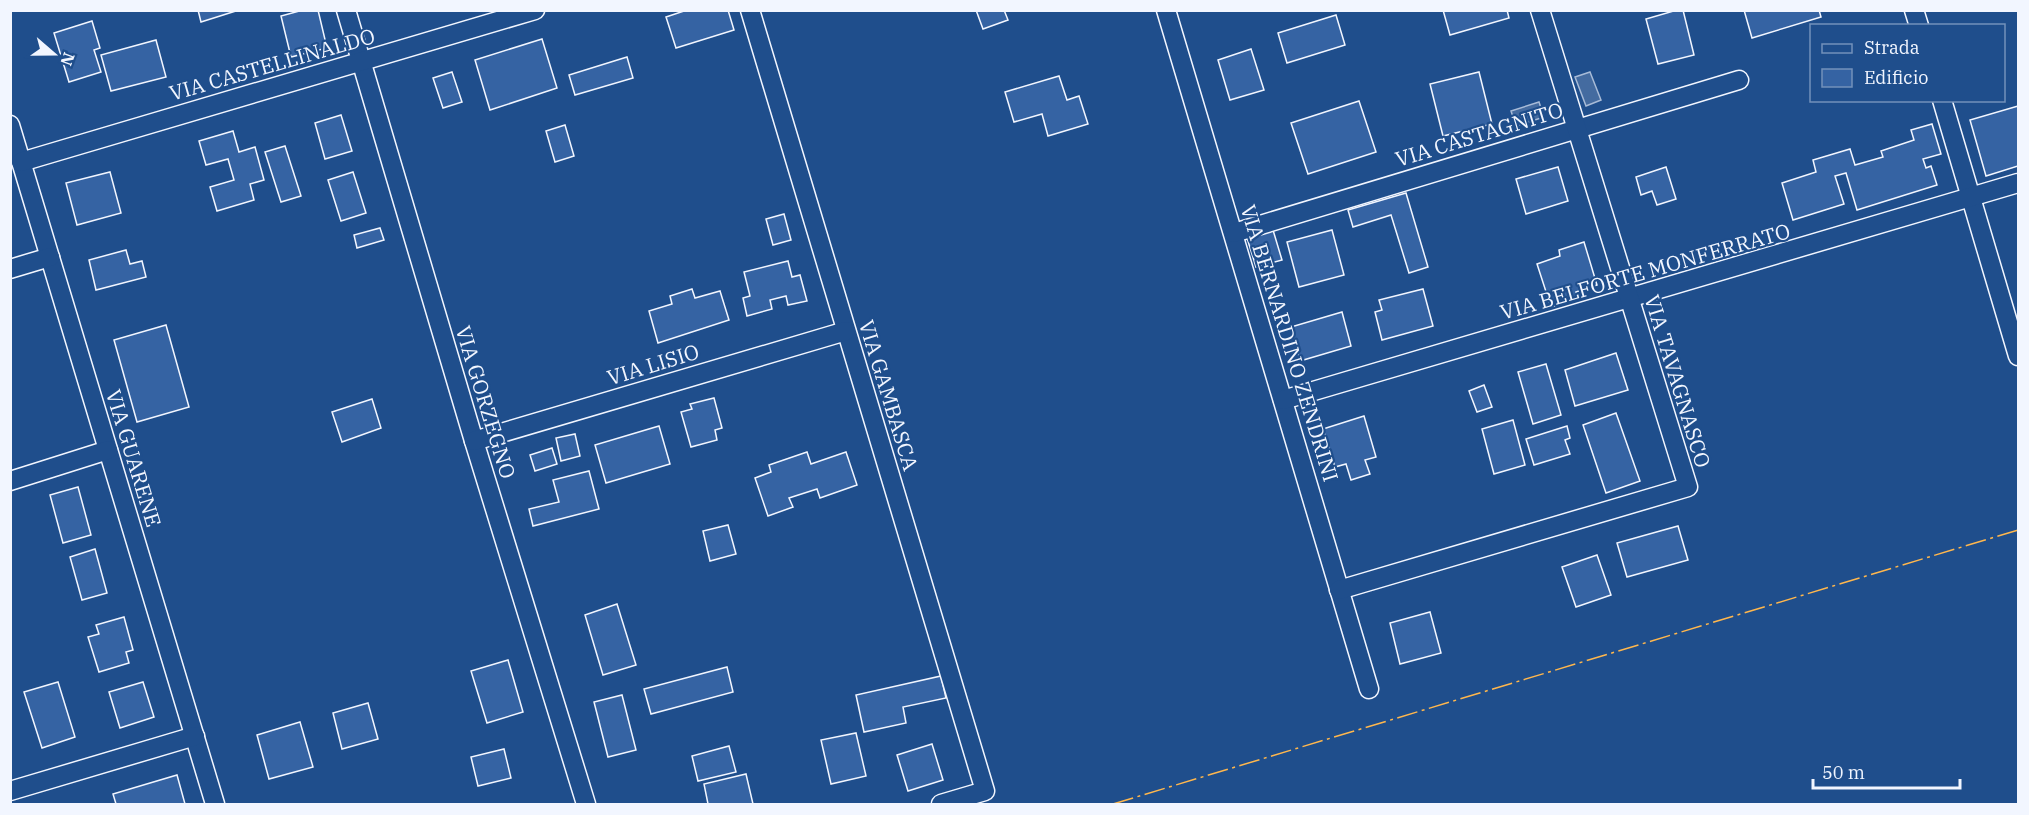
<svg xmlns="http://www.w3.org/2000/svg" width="2029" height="815" viewBox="0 0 2029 815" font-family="'IBM Plex Serif',serif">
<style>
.water{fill:#446ba0;stroke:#a8bbd7;stroke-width:1.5}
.building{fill:#3563a3;stroke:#f2f6ff;stroke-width:1.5}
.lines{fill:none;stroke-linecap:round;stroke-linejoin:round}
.street-casing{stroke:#f2f6ff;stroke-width:21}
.street{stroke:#1f4e8c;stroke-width:18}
.power{stroke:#ffb74d;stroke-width:1.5;stroke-dasharray:21 4.5 3 4.5;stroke-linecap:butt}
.labels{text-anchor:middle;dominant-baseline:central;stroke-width:4.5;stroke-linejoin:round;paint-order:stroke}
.street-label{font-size:21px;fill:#f2f6ff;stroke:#1f4e8c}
</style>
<rect width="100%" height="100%" fill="#1f4e8c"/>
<g class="water">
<polygon points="1590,72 1601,100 1586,106 1575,77"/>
<polygon points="1539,102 1544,117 1516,126 1511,111"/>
</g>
<g class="building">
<polygon points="198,10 239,10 201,22"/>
<polygon points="303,10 318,10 327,48 291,57 281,16"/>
<polygon points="687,10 728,10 734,30 676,48 666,17"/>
<polygon points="976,10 1004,10 1008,20 983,29"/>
<polygon points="1443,10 1507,10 1509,18 1450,35"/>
<polygon points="1677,10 1683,10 1694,55 1658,64 1646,19"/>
<polygon points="1744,10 1819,10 1821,17 1752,38"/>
<polygon points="1336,15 1345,45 1287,63 1278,33"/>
<polygon points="92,21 100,48 94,50 101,72 69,82 54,33"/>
<polygon points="542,39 557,88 490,110 475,60"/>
<polygon points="156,40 166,77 111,91 101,55"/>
<polygon points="1251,49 1264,90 1230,100 1218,60"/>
<polygon points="627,57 633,78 575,95 569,75"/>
<polygon points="452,72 462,102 443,108 433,78"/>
<polygon points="1479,72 1492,124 1443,136 1430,84"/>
<polygon points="1059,76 1067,100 1079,96 1088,124 1048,136 1042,114 1014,122 1005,92"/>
<polygon points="1359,101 1376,152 1308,174 1291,123"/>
<polygon points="2018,106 2018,166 1986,176 1970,120"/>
<polygon points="341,115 352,151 325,159 315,123"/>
<polygon points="1932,124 1941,154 1923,159 1926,168 1931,166 1937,185 1857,210 1846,173 1835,176 1844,204 1793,220 1782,183 1816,172 1813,160 1850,149 1855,165 1883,157 1881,151 1914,140 1911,130"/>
<polygon points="565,125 574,156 555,162 546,131"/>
<polygon points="233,131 239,152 255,147 264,180 250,184 254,200 217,211 210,187 234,180 228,159 206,165 199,141"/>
<polygon points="285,146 301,196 281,202 265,152"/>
<polygon points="1558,167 1568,201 1526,214 1516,179"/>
<polygon points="1666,167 1676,199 1657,205 1652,191 1641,195 1636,177"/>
<polygon points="110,172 121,213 77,225 66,183"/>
<polygon points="353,172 366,213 341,221 328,180"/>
<polygon points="1406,193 1428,267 1409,273 1391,215 1353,227 1348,210"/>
<polygon points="784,214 791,240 773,245 766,219"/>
<polygon points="380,228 384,240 357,248 354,235"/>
<polygon points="1273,230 1282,260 1256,267 1247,238"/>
<polygon points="1332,230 1344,275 1299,287 1287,242"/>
<polygon points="1584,242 1597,285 1576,292 1578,298 1551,307 1537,264 1560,256 1559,250"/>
<polygon points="126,250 130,264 142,261 146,277 96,290 89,260"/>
<polygon points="788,261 792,277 800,275 807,301 788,305 786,296 770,300 772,309 747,316 743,298 750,296 744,272"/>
<polygon points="692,289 695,298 720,291 729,320 658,343 649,311 672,304 670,296"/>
<polygon points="1423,289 1433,326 1382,340 1375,312 1382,310 1379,300"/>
<polygon points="1342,312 1351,346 1300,361 1291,327"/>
<polygon points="166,325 189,407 137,422 114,340"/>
<polygon points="1616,353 1628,390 1575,406 1565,370"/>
<polygon points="1546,364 1561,415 1533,424 1518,372"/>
<polygon points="1484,385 1492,407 1477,412 1469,391"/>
<polygon points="714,398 722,428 715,430 717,440 691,447 681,412 692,409 690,404"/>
<polygon points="372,399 381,428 342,442 332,412"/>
<polygon points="1616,413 1640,481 1606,493 1583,425"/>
<polygon points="1364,416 1376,457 1365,460 1370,474 1351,480 1346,464 1335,467 1323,429"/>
<polygon points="1513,420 1525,465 1494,474 1482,429"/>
<polygon points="659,426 670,464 606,483 595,445"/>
<polygon points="1567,426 1570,438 1565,440 1570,454 1534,465 1526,439"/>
<polygon points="575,434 580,456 561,461 556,438"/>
<polygon points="552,448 557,464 535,471 530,455"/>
<polygon points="807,452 811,464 846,452 857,485 820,498 817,489 789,498 793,507 768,516 755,478 771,472 769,465"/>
<polygon points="589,471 599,509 533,526 529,509 559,502 553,480"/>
<polygon points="78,487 91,535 63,543 50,495"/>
<polygon points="728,525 736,554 710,561 703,531"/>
<polygon points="1678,526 1688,560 1627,577 1617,543"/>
<polygon points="95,549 107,593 82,600 70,557"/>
<polygon points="1597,555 1611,595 1576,607 1562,567"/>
<polygon points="617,604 636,665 603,675 585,615"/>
<polygon points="1430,612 1441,653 1400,664 1390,623"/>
<polygon points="124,617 133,650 126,652 129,663 99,672 88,637 99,634 96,625"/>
<polygon points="508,660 523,712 487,723 471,671"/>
<polygon points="727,667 733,692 651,714 644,689"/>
<polygon points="941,676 946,698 903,707 906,723 864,732 856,695"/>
<polygon points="58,682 75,737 42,748 24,692"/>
<polygon points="143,682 154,717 120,728 109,692"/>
<polygon points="622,695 636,750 608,757 594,702"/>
<polygon points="368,703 378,739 342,749 333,713"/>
<polygon points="300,722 313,767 269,779 257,735"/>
<polygon points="856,733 866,776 831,784 821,740"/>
<polygon points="932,744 943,780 908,791 897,755"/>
<polygon points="729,746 736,772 698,781 692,756"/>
<polygon points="504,749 511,778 478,786 471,757"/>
<polygon points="746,774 753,804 708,804 704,784"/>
<polygon points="177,775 185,804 116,804 113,794"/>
</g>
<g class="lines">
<defs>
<g id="street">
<polyline points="346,10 474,441 586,804"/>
<polyline points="750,10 985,791 941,804"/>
<polyline points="1166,10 1369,689"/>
<polyline points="1914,10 1919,26"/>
<polyline points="1942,100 2018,356"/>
<polyline points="10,125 215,804"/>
<polyline points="21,162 535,10"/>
<polyline points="1234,233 1739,80"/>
<polyline points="10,269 50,257"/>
<polyline points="1283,400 2018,183"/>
<polyline points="474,441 846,331"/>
<polyline points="10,481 108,450"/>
<polyline points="1339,590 1688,487 1540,10"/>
<polyline points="10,791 195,736"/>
</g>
</defs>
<use href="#street" class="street-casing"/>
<use href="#street" class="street"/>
<polyline class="power" points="1113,804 2018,530"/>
</g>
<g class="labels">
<g class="street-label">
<text transform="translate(272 64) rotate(-16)">VIA CASTELLINALDO</text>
<text transform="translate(1479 134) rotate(-17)">VIA CASTAGNITO</text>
<text transform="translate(1645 271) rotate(-16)">VIA BELFORTE MONFERRATO</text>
<text transform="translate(1290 343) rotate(73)">VIA BERNARDINO ZENDRINI</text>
<text transform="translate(653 364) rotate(-17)">VIA LISIO</text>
<text transform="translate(1678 381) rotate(73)">VIA TAVAGNASCO</text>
<text transform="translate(889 395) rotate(73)">VIA GAMBASCA</text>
<text transform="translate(486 402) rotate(73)">VIA GORZEGNO</text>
<text transform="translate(134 458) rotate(73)">VIA GUARENE</text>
</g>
</g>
<rect width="2029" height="815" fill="none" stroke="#f2f6ff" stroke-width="24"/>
<rect x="1810" y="24" width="195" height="78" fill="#1f4e8c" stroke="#7391ba" stroke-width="1.5"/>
<rect x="1822" y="44" width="30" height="9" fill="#1f4e8c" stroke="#7391ba" stroke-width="1.5"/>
<text x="1864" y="54" font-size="18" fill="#f2f6ff">Strada</text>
<rect x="1822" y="69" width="30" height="18" fill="#3563a3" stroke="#7391ba" stroke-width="1.5"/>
<text x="1864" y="84" font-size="18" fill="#f2f6ff">Edificio</text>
<g transform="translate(54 54) rotate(110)" stroke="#1f4e8c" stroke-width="4.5" paint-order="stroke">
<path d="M0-4.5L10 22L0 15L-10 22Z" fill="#f2f6ff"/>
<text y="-9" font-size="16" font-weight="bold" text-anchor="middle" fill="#f2f6ff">N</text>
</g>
<path d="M1813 779v9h147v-9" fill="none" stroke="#f2f6ff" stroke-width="3"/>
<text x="1822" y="779" font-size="18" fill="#f2f6ff" stroke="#1f4e8c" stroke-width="4.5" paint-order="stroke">50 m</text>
</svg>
